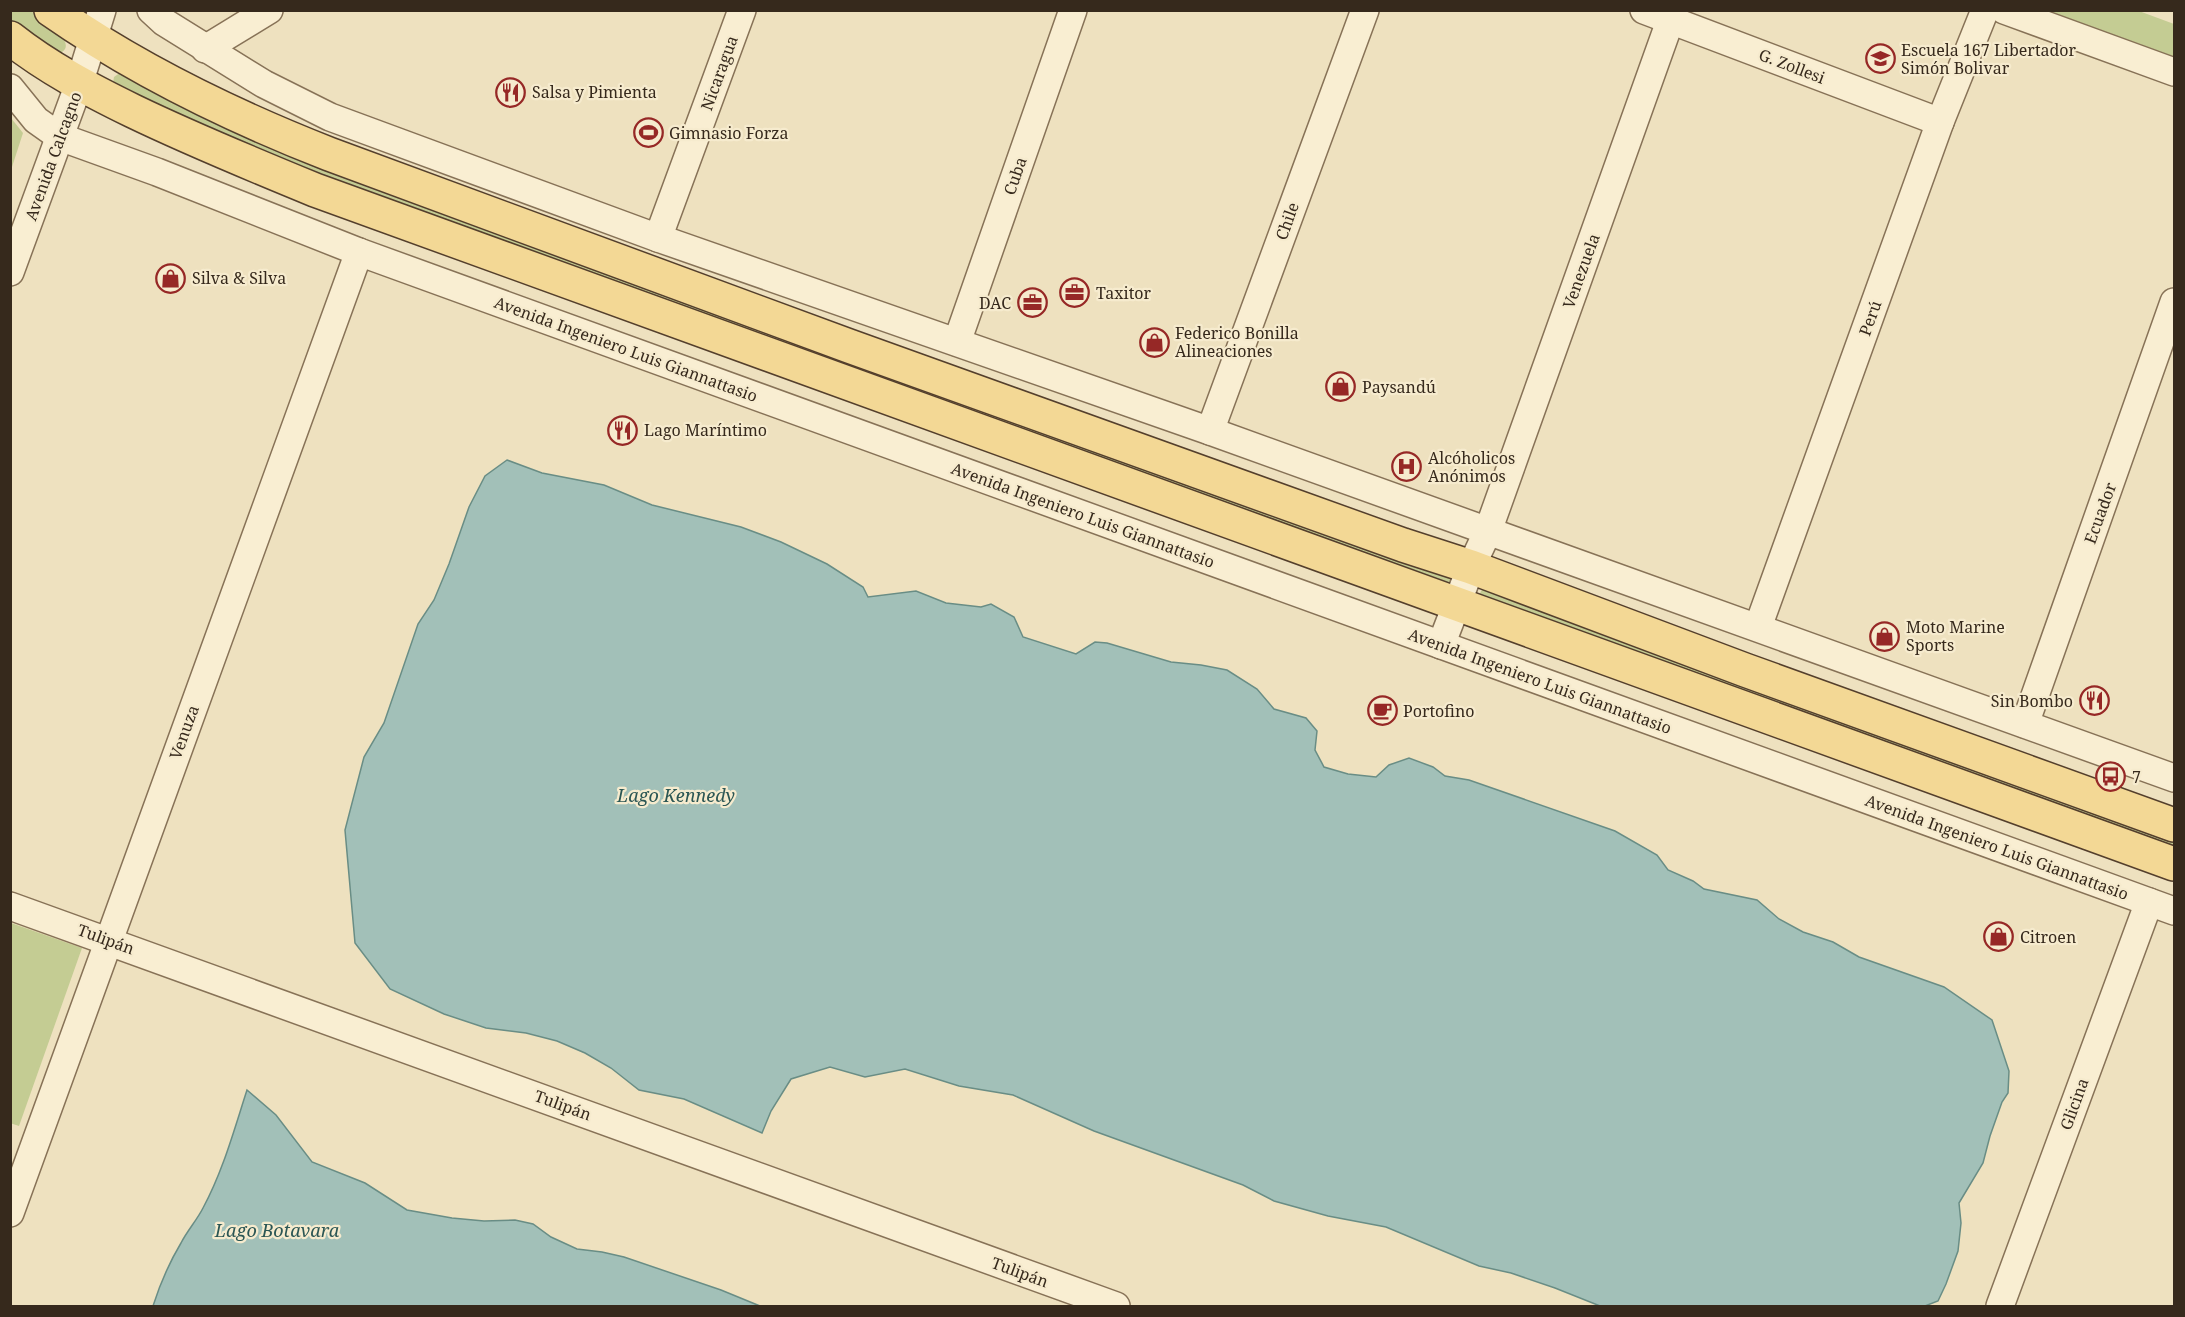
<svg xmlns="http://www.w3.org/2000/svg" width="2185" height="1317" viewBox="0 0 2185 1317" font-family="'Noto Serif',serif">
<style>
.green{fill:#c4cc93}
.water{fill:#a2c0b8;stroke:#698d85;stroke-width:1.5}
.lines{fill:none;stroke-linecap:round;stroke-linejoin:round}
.minor-casing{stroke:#877257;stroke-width:30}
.major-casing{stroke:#543f2c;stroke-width:36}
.minor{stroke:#f9eed2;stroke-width:27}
.major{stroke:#f3d895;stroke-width:33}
.labels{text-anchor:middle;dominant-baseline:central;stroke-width:4.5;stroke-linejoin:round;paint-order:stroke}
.poi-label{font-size:16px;fill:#36291c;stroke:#f6ebce;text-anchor:start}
.street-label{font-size:16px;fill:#36291c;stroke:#f6ebce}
.water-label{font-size:18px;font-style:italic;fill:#2b5654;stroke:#f6ebce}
</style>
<rect width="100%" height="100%" fill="#eee1bf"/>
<g class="green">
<path d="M 11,11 C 16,11 25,9 30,11 C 40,15 87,49 55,54 L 11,21 Z"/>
<polygon points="2034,11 2139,11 2174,24 2174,63"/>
<polygon points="121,72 1451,573 1452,581 1449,587 260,157 113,83 114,77"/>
<polygon points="11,118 23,133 11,170"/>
<polygon points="1487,587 2174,835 2174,852 1479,597 1481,591"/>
<polygon points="11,923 82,948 19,1126 10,1123"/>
</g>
<g class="water">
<polygon points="507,460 542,473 604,485 652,505 741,527 781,542 827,564 863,587 868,597 916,591 946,603 981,607 991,604 1014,617 1023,637 1076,654 1095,642 1107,643 1171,662 1201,665 1227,670 1257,689 1274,709 1306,718 1317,731 1315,750 1324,767 1348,774 1376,777 1389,765 1409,758 1433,767 1445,776 1469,780 1615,831 1657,855 1668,870 1693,881 1704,889 1757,900 1779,919 1803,932 1833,942 1859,957 1944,987 1992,1020 2009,1071 2008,1093 2002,1102 1990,1136 1983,1163 1959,1203 1961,1223 1958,1251 1946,1284 1938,1301 1925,1306 1600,1306 1555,1288 1511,1273 1479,1266 1386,1227 1328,1216 1274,1201 1243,1185 1094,1131 1013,1095 959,1086 905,1069 865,1077 830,1067 791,1079 771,1111 762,1133 684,1099 639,1090 611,1068 585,1053 557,1041 526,1033 486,1028 444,1014 390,989 355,943 345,830 364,757 384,723 418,624 434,600 449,564 469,507 485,476"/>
<path d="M 247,1090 L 276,1115 L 312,1162 L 365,1183 L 407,1210 L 452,1218 L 484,1221 L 515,1220 L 533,1224 L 551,1237 L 577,1249 L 602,1252 L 624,1257 L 721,1290 L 760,1306 L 153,1306 C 160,1284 169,1263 181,1243 C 187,1231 197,1220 203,1208 C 223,1171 234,1130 247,1090 Z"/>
</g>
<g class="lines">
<defs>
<g id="minor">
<polyline points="151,10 164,22 264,84 330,117 658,238 1210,431 2174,778"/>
<polyline points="1644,10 1940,122"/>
<polyline points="2004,10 2174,72"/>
<polyline points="205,49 269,10"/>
<polyline points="10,88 36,120 60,137 157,172 359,252 2174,911"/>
<polyline points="658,238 742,10"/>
<polyline points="10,272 79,84 102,10"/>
<polyline points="957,342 1073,10"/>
<polyline points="1210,431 1365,10"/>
<polyline points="1758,627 1940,122 1985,10"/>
<polyline points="1441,645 1471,567 1488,531 1674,10"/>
<polyline points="2025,724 2174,302"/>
<polyline points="10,906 1116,1306"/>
<polyline points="10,1213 359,252"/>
<polyline points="2000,1306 2149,902"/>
</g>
<g id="major">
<path d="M 51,10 C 137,70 232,116 329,154 L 849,346 L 1403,545 L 1471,567 L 1745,670 L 2174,825"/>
<path d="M 10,38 C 48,68 90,90 133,111 C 193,140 254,165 315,190 L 2174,864"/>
</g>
</defs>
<use href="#minor" class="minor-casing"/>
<use href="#major" class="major-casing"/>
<use href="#minor" class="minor"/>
<use href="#major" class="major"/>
</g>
<defs>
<symbol id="school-ring" viewBox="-11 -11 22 22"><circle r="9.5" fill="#f6ebce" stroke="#962826" stroke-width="1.5"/><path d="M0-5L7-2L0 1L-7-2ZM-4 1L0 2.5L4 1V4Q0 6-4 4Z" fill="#962826"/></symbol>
<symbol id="restaurant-ring" viewBox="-11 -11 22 22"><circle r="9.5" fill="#f6ebce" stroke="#962826" stroke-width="1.5"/><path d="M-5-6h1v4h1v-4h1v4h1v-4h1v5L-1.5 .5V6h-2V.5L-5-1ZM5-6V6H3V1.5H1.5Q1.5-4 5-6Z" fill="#962826"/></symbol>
<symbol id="stadium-ring" viewBox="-11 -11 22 22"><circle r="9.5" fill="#f6ebce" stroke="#962826" stroke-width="1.5"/><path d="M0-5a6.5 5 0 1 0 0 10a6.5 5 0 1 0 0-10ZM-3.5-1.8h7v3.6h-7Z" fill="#962826"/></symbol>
<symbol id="shop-ring" viewBox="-11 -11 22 22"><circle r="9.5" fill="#f6ebce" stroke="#962826" stroke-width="1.5"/><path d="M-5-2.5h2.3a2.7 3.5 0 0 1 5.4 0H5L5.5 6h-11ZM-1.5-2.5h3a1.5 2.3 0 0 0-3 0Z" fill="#962826"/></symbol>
<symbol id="office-ring" viewBox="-11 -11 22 22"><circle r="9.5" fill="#f6ebce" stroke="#962826" stroke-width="1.5"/><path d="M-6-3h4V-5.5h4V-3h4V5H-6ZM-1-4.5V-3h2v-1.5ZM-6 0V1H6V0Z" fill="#962826"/></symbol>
<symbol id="hospital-ring" viewBox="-11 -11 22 22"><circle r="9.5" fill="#f6ebce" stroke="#962826" stroke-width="1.5"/><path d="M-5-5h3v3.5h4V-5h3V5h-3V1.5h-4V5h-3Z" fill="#962826"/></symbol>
<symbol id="cafe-ring" viewBox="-11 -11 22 22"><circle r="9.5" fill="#f6ebce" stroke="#962826" stroke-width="1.5"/><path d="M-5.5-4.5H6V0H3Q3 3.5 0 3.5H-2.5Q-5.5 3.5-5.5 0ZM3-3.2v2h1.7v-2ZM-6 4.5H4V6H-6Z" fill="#962826"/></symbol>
<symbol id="bus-ring" viewBox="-11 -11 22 22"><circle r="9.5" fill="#f6ebce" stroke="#962826" stroke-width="1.5"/><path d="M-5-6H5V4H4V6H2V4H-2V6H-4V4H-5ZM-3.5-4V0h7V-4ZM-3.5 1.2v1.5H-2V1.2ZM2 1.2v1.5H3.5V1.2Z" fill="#962826"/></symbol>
</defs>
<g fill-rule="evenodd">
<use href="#school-ring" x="1864" y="42" width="33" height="33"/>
<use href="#restaurant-ring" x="494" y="76" width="33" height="33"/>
<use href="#stadium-ring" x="632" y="116" width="33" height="33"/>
<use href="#shop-ring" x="154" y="262" width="33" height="33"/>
<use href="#office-ring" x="1058" y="276" width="33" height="33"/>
<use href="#office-ring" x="1016" y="286" width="33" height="33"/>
<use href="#shop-ring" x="1138" y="326" width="33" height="33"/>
<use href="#shop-ring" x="1324" y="370" width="33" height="33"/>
<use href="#restaurant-ring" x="606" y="414" width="33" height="33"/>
<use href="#hospital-ring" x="1390" y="450" width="33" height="33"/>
<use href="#shop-ring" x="1868" y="620" width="33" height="33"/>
<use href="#restaurant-ring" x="2078" y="684" width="33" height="33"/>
<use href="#cafe-ring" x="1366" y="694" width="33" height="33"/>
<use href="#bus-ring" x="2094" y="760" width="33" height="33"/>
<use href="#shop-ring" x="1982" y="920" width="33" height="33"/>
</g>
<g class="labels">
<g class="poi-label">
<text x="1901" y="50">Escuela 167 Libertador<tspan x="1901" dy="18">Simón Bolivar</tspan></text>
<text x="532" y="92">Salsa y Pimienta</text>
<text x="669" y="133">Gimnasio Forza</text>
<text x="192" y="278">Silva &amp; Silva</text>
<text x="1096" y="293">Taxitor</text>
<text x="1011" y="303" text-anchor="end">DAC</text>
<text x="1175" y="333">Federico Bonilla<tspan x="1175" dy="18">Alineaciones</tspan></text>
<text x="1362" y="387">Paysandú</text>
<text x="644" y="430">Lago Maríntimo</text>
<text x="1428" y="458">Alcóholicos<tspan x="1428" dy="18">Anónimos</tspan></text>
<text x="1906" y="627">Moto Marine<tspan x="1906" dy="18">Sports</tspan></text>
<text x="2073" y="701" text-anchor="end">Sin Bombo</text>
<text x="1403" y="711">Portofino</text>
<text x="2132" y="777">7</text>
<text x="2020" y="937">Citroen</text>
</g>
<g class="street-label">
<text transform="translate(1792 66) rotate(21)">G. Zollesi</text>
<text transform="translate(719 73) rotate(-70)">Nicaragua</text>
<text transform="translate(53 156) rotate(-70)">Avenida Calcagno</text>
<text transform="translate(1015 176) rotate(-71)">Cuba</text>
<text transform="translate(1287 221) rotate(-70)">Chile</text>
<text transform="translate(1581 271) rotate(-70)">Venezuela</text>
<text transform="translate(1870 318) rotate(-70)">Perú</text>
<text transform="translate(626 349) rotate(20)">Avenida Ingeniero Luis Giannattasio</text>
<text transform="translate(2100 513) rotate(-70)">Ecuador</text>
<text transform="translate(1083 515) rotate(20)">Avenida Ingeniero Luis Giannattasio</text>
<text transform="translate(1540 681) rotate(20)">Avenida Ingeniero Luis Giannattasio</text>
<text transform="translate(184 732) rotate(-70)">Venuza</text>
<text transform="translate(1997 847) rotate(20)">Avenida Ingeniero Luis Giannattasio</text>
<text transform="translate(106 939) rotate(20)">Tulipán</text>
<text transform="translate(2074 1104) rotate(-70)">Glicina</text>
<text transform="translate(563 1105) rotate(20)">Tulipán</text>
<text transform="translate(1020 1272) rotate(20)">Tulipán</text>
</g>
<g class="water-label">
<text x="676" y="795">Lago Kennedy</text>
<text x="277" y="1230">Lago Botavara</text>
</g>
</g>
<rect width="2185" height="1317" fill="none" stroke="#36291c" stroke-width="24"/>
</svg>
